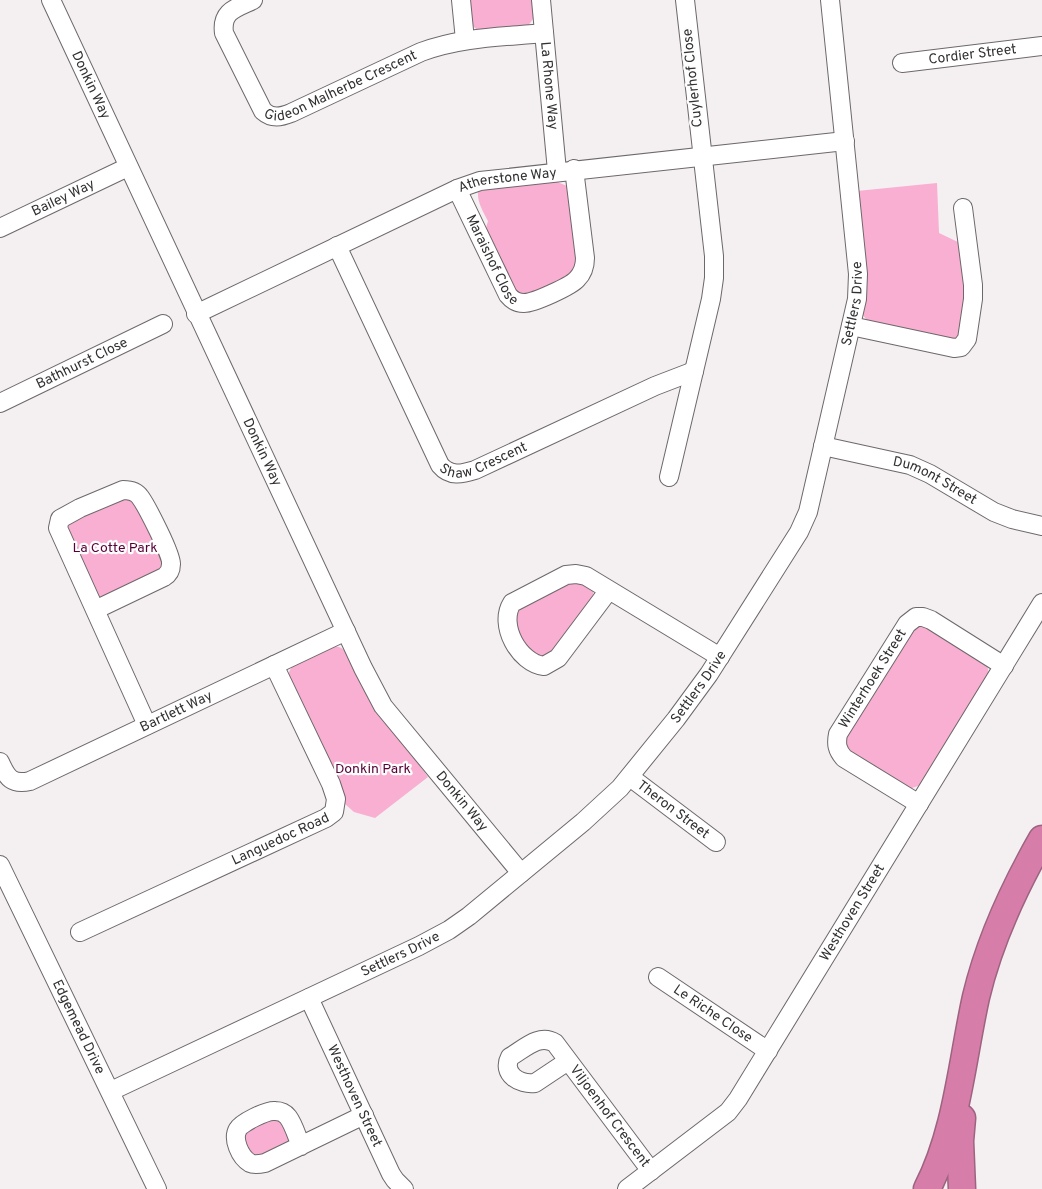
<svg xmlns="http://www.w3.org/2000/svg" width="1042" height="1189" viewBox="0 0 1042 1189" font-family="Overpass,sans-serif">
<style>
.green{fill:#f9afd1}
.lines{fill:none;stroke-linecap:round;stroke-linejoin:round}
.minor-casing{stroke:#6d686a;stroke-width:20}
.highway-casing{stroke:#9d637f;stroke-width:29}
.minor{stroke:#fff;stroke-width:18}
.highway{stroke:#d67ea9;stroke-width:26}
.labels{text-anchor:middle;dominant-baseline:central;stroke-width:4.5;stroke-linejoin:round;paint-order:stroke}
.street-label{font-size:14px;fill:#323031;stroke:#fefdfe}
.park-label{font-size:14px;fill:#560036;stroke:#fefdfe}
</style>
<rect width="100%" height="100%" fill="#f4eff1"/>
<g class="green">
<polygon points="467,0 534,0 535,16 528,26 479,31 470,24"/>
<path d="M 555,181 L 567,186 L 570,191 L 579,263 L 576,274 L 527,299 L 515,298 L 484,235 L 488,221 C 483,211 477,202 478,191 Z"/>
<polygon points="937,183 939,233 960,243 966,288 963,330 957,340 869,323 862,314 857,191"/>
<polygon points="120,497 134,499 163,555 163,566 160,571 107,598 98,597 67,530 70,523"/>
<polygon points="576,578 593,589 594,600 550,655 537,658 517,639 514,609"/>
<polygon points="923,624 987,664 989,675 921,785 912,788 907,788 850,754 843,744 846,730 908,631"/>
<path d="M 331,646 C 339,646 343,648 348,654 L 377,708 L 428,777 L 375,818 L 354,812 L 345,804 L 343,796 L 288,677 C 290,658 316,653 331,646 Z"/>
<polygon points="279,1116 290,1140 288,1143 260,1157 249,1156 241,1134 243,1131"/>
</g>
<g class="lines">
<defs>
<g id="minor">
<path id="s1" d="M 51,0 L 363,668 L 383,706 L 521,873"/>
<path id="s2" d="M 253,0 C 236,8 221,11 224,33 L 263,111 C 272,119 281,117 291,113 L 421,52 C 461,37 503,37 544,33"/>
<polyline points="461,0 465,40"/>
<path id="s3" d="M 541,0 L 557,171"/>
<path id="s4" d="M 902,63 L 1042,46"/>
<path id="s5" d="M 457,189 L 508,295 C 512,300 517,303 524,303 C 534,303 571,286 577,279 C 583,273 585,265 585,258 L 574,169"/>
<path id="s6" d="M 0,228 L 128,167"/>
<path id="s7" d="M 337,246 L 440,465 C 450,477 462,474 475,470 L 655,386 L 694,371"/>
<path id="s8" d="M 196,314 L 457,189 L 480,181 L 845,141"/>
<polyline points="851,326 954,348 961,347 967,339 973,299 973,285 963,208"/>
<path id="s9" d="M 0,403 L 163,324"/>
<path id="s10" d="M 823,446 L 910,465 L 930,474 L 994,512 L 1012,519 L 1042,526"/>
<polyline points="669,477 711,299 714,278 714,256 685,0"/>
<path d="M 609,590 L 558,658 L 544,666 C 519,663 498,625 512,603 L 566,575 L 576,574 L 586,576 L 720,657"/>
<path d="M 95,610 L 164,577 C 169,574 171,570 171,564 C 172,555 146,505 140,497 C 136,491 130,490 123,490 L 80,508 L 60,519 L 58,528 L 147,725"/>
<path id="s11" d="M 0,762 C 7,778 12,785 30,781 L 346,631"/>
<path id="s12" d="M 630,777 L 716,842"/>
<path id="s13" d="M 919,804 L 844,758 C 837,750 836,744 838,734 L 907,624 L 916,617 L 923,617 L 931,620 L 1004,666"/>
<path id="s14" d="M 0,865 L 157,1189"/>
<path id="s15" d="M 80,932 L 326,818 L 334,812 L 336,799 L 331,784 L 274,665"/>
<path id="s16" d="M 658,977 L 768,1051"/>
<path id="s17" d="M 309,998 L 391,1174 L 395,1180 L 404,1189"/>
<path id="s18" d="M 568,1061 L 535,1083 C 520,1085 501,1074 510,1057 C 524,1049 539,1033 555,1043 L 651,1171"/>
<path id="s19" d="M 111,1091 L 419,946 L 449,930 L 469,916 L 583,822 L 620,788 L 676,719 L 709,674 L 799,532 L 808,512 L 857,299 L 858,274 L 830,0"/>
<path d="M 301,1146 C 297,1137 294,1125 288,1117 C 285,1113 280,1111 275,1111 C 267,1110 241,1123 238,1129 C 232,1139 240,1157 250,1163 C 254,1165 260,1164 265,1163 L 364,1115"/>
<path id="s20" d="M 627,1189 L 728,1112 L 738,1099 L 1042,603"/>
</g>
<g id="highway">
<polyline points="962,1118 960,1141 962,1189"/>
<path d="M 927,1189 C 957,1131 962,1060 976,997 C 989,942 1014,888 1042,839"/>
</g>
</defs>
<use href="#minor" class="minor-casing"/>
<use href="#highway" class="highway-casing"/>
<use href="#minor" class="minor"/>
<use href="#highway" class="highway"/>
</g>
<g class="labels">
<g class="street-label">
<text stroke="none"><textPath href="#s4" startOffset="71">Cordier Street</textPath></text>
<text transform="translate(693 78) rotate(-96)">Cuylerhof Close</text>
<text stroke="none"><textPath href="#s2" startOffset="221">Gideon Malherbe Crescent</textPath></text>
<text stroke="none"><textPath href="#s1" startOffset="94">Donkin Way</textPath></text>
<text stroke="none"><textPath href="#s3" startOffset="86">La Rhone Way</textPath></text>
<text stroke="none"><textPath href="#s8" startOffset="341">Atherstone Way</textPath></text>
<text stroke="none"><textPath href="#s6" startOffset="70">Bailey Way</textPath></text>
<text stroke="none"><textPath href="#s5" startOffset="79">Maraishof Close</textPath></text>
<text stroke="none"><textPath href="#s19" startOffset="1145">Settlers Drive</textPath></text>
<text stroke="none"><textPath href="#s9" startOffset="91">Bathhurst Close</textPath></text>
<text stroke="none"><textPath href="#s1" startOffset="499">Donkin Way</textPath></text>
<text stroke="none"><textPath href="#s7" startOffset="290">Shaw Crescent</textPath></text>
<text stroke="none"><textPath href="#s10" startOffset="118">Dumont Street</textPath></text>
<text stroke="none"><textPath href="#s13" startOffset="179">Winterhoek Street</textPath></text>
<text stroke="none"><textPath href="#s19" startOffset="725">Settlers Drive</textPath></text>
<text stroke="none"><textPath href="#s11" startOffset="202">Bartlett Way</textPath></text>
<text stroke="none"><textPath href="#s1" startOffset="904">Donkin Way</textPath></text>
<text stroke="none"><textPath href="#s12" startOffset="54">Theron Street</textPath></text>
<text stroke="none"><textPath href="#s15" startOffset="221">Languedoc Road</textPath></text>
<text stroke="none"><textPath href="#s20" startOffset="362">Westhoven Street</textPath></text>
<text stroke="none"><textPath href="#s19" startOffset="320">Settlers Drive</textPath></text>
<text stroke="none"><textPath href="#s16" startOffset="66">Le Riche Close</textPath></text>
<text stroke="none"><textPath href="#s14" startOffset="180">Edgemead Drive</textPath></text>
<text stroke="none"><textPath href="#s17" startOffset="108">Westhoven Street</textPath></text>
<text stroke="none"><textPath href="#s18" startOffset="226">Viljoenhof Crescent</textPath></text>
</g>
<g class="park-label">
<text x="115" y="548">La Cotte Park</text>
<text x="373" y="769">Donkin Park</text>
</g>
</g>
</svg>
